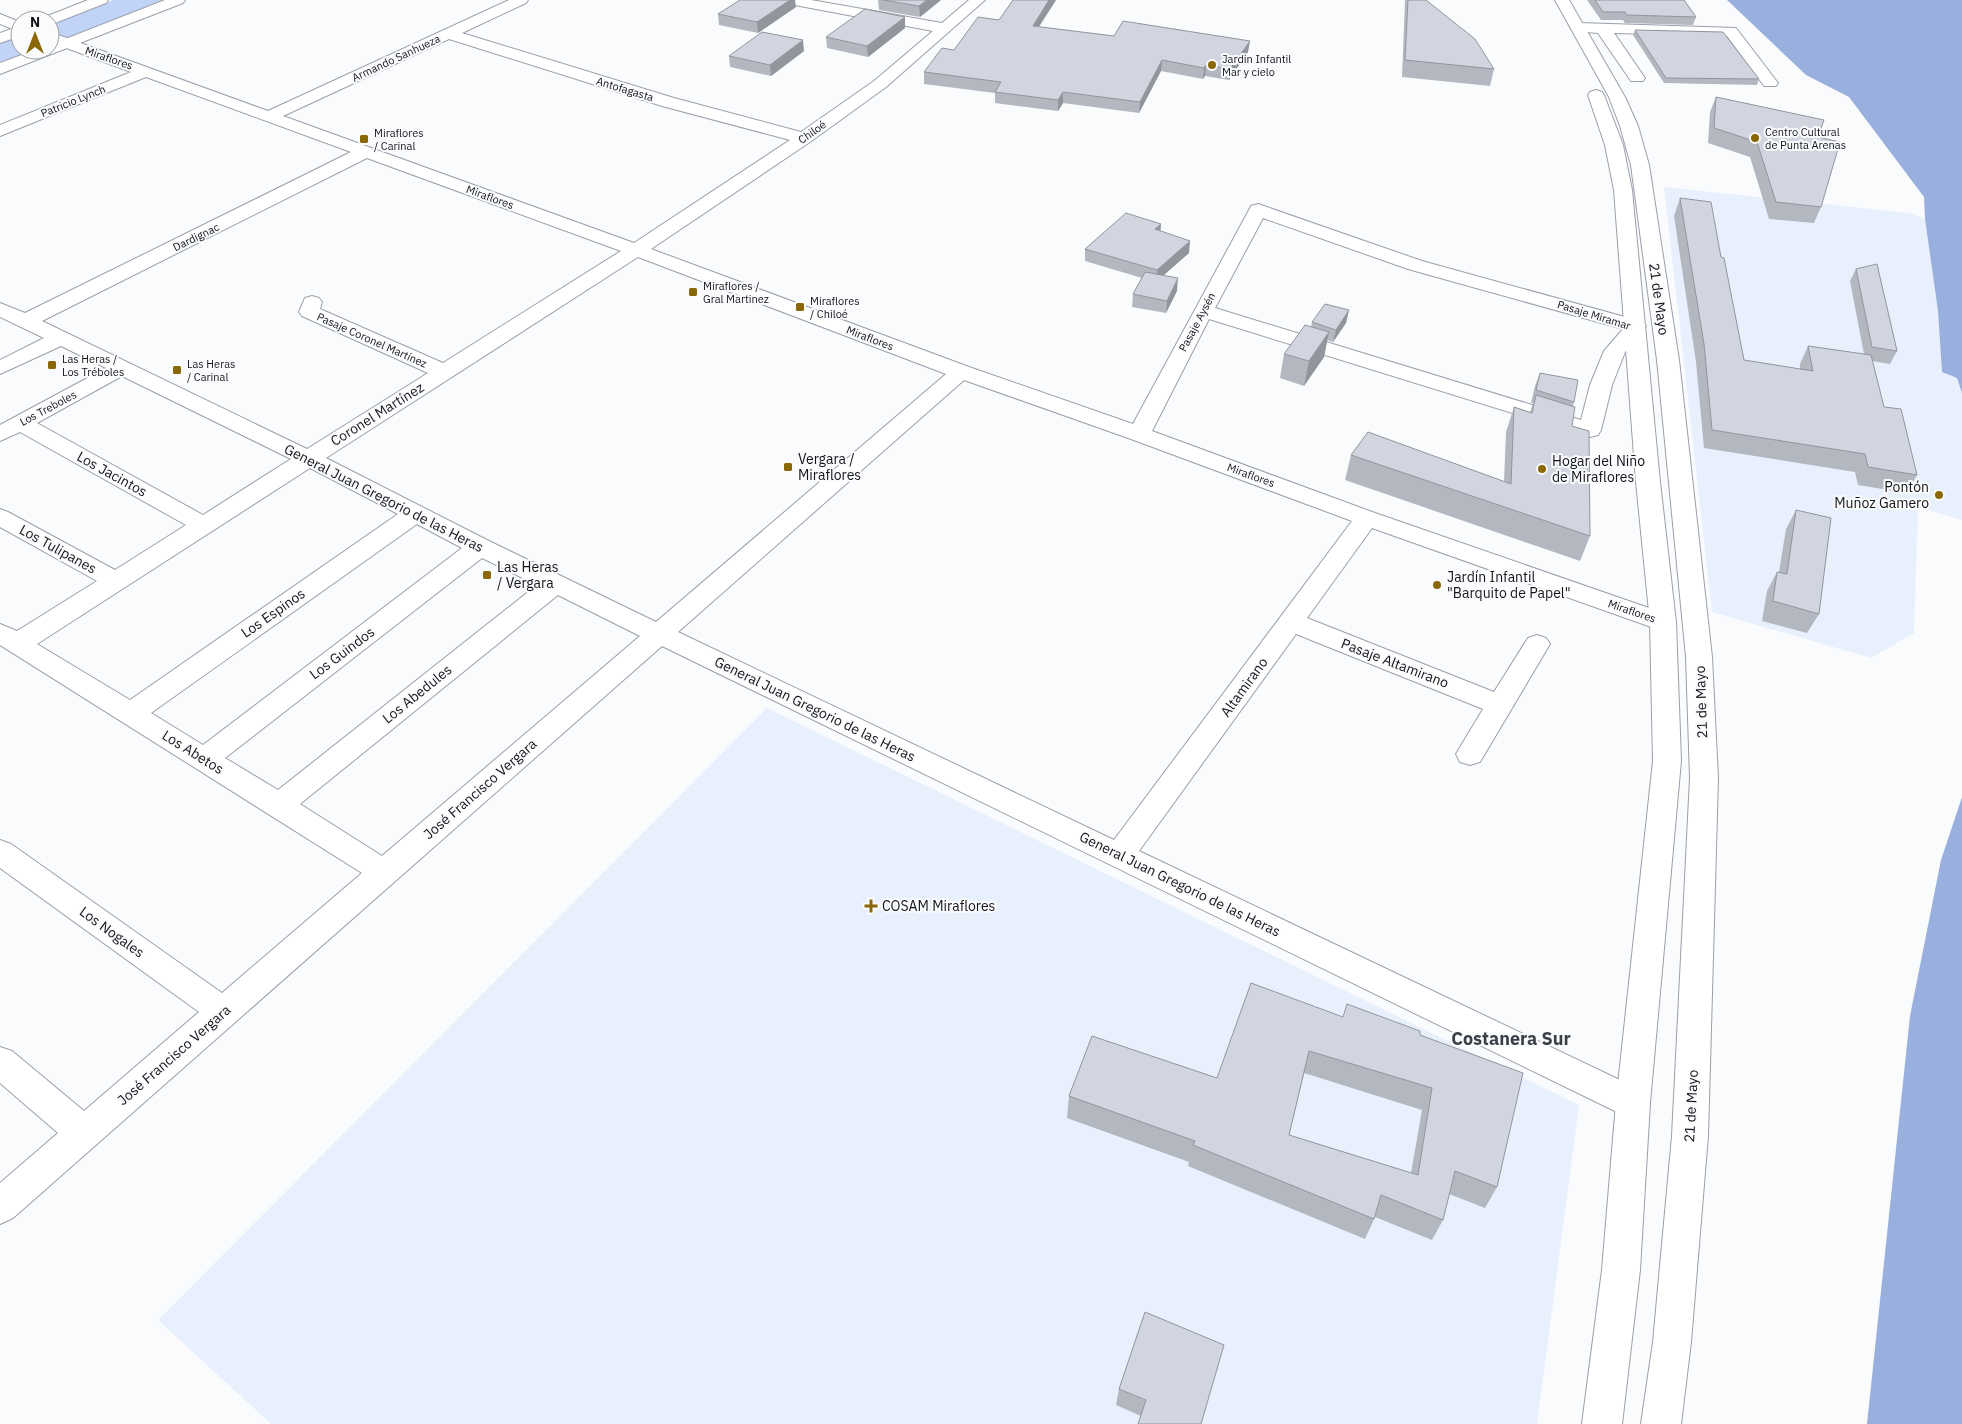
<svg xmlns="http://www.w3.org/2000/svg" width="1962" height="1424" viewBox="0 0 1962 1424" font-family="'IBM Plex Sans',sans-serif">
<style>
.built{fill:#e9f0fd}
.green{fill:#c1d3f7}
.water{fill:#99afdd}
.lines{fill:none;stroke-linecap:round;stroke-linejoin:round}
.minor-casing{stroke:#9a9fa9;stroke-width:2}
.major-casing{stroke:#9a9fa9;stroke-width:2}
.minor{fill:#fff;fill-rule:evenodd}
.major{fill:#fff;fill-rule:evenodd}
.wall{fill:#b3b7c0;fill-rule:evenodd}
.shaded-wall{fill:#92959c}
.building{fill:#d0d5df;stroke:#92959c;fill-rule:evenodd}
.poi-dot{fill:#8a6807;stroke:#fafbfd;stroke-width:2}
.labels{text-anchor:middle;dominant-baseline:central;stroke-width:4;stroke-linejoin:round;paint-order:stroke}
.far-street-label{font-size:11px;fill:#131518;stroke:#fafbfd}
.far-poi-label{font-size:11px;fill:#131518;stroke:#fafbfd;text-anchor:start}
.street-label{font-size:14px;fill:#131518;stroke:#fafbfd}
.poi-label{font-size:14px;fill:#131518;stroke:#fafbfd;text-anchor:start}
.near-neighbourhood-label{font-size:18px;font-weight:bold;fill:#3b3f47;stroke:#fafbfd}
</style>
<rect width="100%" height="100%" fill="#fafbfd"/>
<g class="built">
<polygon points="1664,187 1909,213 1925,219 1938,311 1942,372 1957,378 1962,393 1962,520 1918,507 1914,633 1871,658 1712,612"/>
<polygon points="767,708 1579,1105 1537,1424 271,1424 158,1320"/>
</g>
<g class="green">
<polygon points="113,0 164,0 50,44 50,25"/>
<polygon points="20,37 20,50 35,50 0,64 0,43"/>
</g>
<g class="water">
<polygon points="1727,0 1962,0 1962,393 1957,378 1942,372 1938,311 1925,219 1924,197 1849,97 1806,75"/>
<polygon points="1962,797 1962,1424 1867,1424 1910,1016 1941,860"/>
</g>
<g class="lines">
<defs>
<g id="minor">
<path d="M 509,0 L 528,0 L 526,3 L 462,33 L 674,98 L 801,132 L 874,81 L 933,31 L 784,3 L 782,0 L 811,0 L 942,23 L 969,0 L 985,0 L 886,87 L 810,142 L 651,249 L 969,367 L 1133,424 L 1249,210 L 1251,206 L 1258,204 L 1422,261 L 1643,322 L 1646,326 L 1625,352 L 1612,385 L 1601,430 L 1598,435 L 1590,437 L 1209,319 L 1152,431 L 1375,513 L 1672,616 L 1676,622 L 1672,628 L 1663,631 L 1654,628 L 1372,528 L 1307,618 L 1494,692 L 1528,638 L 1537,635 L 1546,638 L 1550,644 L 1480,762 L 1470,765 L 1460,762 L 1456,754 L 1483,709 L 1296,634 L 1139,851 L 1645,1092 L 1650,1103 L 1645,1114 L 1633,1119 L 1621,1114 L 662,646 L 13,1218 L 0,1224 L 0,1183 L 58,1133 L 0,1083 L 0,1047 L 12,1051 L 84,1111 L 199,1012 L 0,868 L 0,840 L 11,844 L 222,993 L 362,873 L 0,645 L 0,624 L 17,631 L 97,581 L 0,527 L 0,509 L 8,512 L 115,570 L 186,525 L 20,432 L 0,441 L 0,425 L 106,368 L 61,346 L 0,374 L 0,360 L 44,338 L 0,317 L 0,303 L 25,313 L 351,152 L 146,77 L 0,136 L 0,125 L 131,72 L 50,42 L 50,32 L 268,111 ZM 449,39 L 662,106 L 790,140 L 634,243 L 283,116 ZM 367,158 L 621,251 L 443,363 L 320,309 L 322,302 L 319,298 L 312,296 L 305,298 L 299,312 L 302,316 L 428,373 L 307,449 L 42,321 ZM 1263,218 L 1408,269 L 1623,329 L 1604,351 L 1590,385 L 1581,420 L 1215,308 ZM 638,257 L 946,374 L 656,622 L 489,541 L 326,458 ZM 122,376 L 291,459 L 203,515 L 37,423 ZM 964,380 L 1131,439 L 1352,521 L 1114,840 L 678,632 ZM 310,468 L 398,514 L 130,700 L 37,644 ZM 417,524 L 462,548 L 203,745 L 151,713 ZM 482,558 L 537,585 L 278,790 L 225,758 ZM 558,595 L 640,636 L 382,856 L 300,804 Z"/>
<polygon points="0,14 20,22 20,32 0,24"/>
<polygon points="1579,23 1736,28 1778,83 1776,86 1764,86 1727,36 1614,33 1645,78 1643,81 1631,81 1598,33 1574,31 1571,28 1574,25"/>
</g>
<g id="major">
<polygon points="88,0 108,0 106,3 55,23 50,25 50,20 42,20 45,17"/>
<polygon points="165,0 185,0 183,3 0,74 0,63 35,50 50,50 50,45"/>
<polygon points="1555,0 1569,0 1625,97 1638,126 1649,165 1679,360 1712,657 1718,778 1708,1136 1691,1342 1681,1424 1641,1424 1653,1342 1672,1136 1690,778 1686,657 1657,360 1631,165 1620,126 1609,97"/>
<polygon points="20,26 20,36 0,43 0,33"/>
<polygon points="1596,90 1602,92 1604,95 1623,145 1632,190 1660,482 1676,622 1681,761 1650,1103 1640,1270 1622,1424 1582,1424 1602,1270 1616,1103 1653,761 1650,622 1636,482 1614,190 1605,145 1588,95 1590,92"/>
</g>
</defs>
<use href="#minor" class="minor-casing"/>
<use href="#major" class="major-casing"/>
<use href="#minor" class="minor"/>
<use href="#major" class="major"/>
</g>
<g class="wall">
<polygon points="878,0 941,0 920,17 879,10"/>
<polygon points="1013,0 1056,0 1039,27 1248,52 1229,80 1205,76 1203,79 1161,71 1139,113 1063,103 1058,111 995,103 995,93 924,84 924,72 954,50 999,20"/>
<polygon points="1405,0 1426,0 1494,69 1490,86 1402,77"/>
<polygon points="1587,0 1684,0 1696,17 1693,25 1625,23 1623,20 1601,20"/>
<polygon points="796,7 758,33 719,25 718,14"/>
<polygon points="905,17 905,28 868,57 827,48 826,37"/>
<polygon points="1635,30 1759,79 1757,85 1664,83 1633,35"/>
<polygon points="804,51 771,76 730,67 729,56"/>
<polygon points="1716,97 1818,137 1821,207 1814,223 1769,219 1750,157 1708,143 1710,112"/>
<polygon points="1680,198 1721,257 1744,360 1800,369 1800,364 1808,346 1864,354 1850,281 1856,269 1897,351 1890,364 1872,361 1884,407 1917,475 1907,493 1858,485 1855,472 1704,448 1696,362 1674,216"/>
<polygon points="1161,224 1160,231 1189,253 1163,275 1177,291 1166,313 1132,307 1133,294 1142,278 1085,261 1085,249"/>
<polygon points="1349,310 1346,323 1333,342 1327,340 1324,357 1304,386 1280,378 1284,354 1311,327 1312,322"/>
<polygon points="1540,373 1574,402 1573,406 1572,426 1590,536 1580,561 1345,480 1351,455 1504,481 1506,432 1514,407 1530,412 1533,403 1531,403 1535,386"/>
<polygon points="1796,510 1819,614 1807,633 1762,621 1767,591 1777,572 1779,572 1786,529"/>
<path d="M 1343,1017 L 1420,1035 L 1497,1187 L 1485,1208 L 1449,1194 L 1443,1220 L 1432,1240 L 1375,1217 L 1365,1239 L 1188,1166 L 1189,1162 L 1067,1118 L 1069,1096 L 1217,1078 ZM 1304,1073 L 1422,1110 L 1411,1173 L 1289,1135 Z"/>
<polygon points="1119,1389 1201,1424 1141,1416 1116,1405"/>
</g>
<g class="shaded-wall">
<polygon points="790,0 795,0 796,7 758,33 757,22"/>
<polygon points="927,0 941,0 920,17 919,6"/>
<polygon points="1049,0 1056,0 1032,37 1033,26"/>
<polygon points="905,17 905,28 868,57 867,46"/>
<polygon points="803,40 804,51 771,76 770,65"/>
<polygon points="1250,41 1248,52 1229,80 1230,69"/>
<polygon points="1162,60 1161,71 1139,113 1140,102"/>
<polygon points="1206,65 1205,76 1203,79 1204,68"/>
<polygon points="1063,92 1063,103 1058,111 1058,100"/>
<polygon points="1161,224 1160,236 1155,229"/>
<polygon points="1190,241 1189,253 1156,282 1157,270"/>
<polygon points="1178,278 1177,291 1166,313 1167,301"/>
<polygon points="1349,310 1346,323 1333,342 1336,330"/>
<polygon points="1329,332 1324,357 1304,386 1309,361"/>
</g>
<g class="building">
<polygon points="740,0 790,0 757,22 718,14"/>
<polygon points="883,0 927,0 919,6"/>
<polygon points="1013,0 1049,0 1033,26 1114,36 1123,21 1250,41 1230,69 1206,65 1204,68 1162,60 1140,102 1063,92 1058,100 995,92 1001,82 924,72 942,48 954,50 978,17 999,20"/>
<polygon points="1408,0 1426,0 1475,39 1494,69 1405,60"/>
<polygon points="1595,0 1684,0 1696,17 1627,15 1625,12 1603,12"/>
<polygon points="865,9 905,17 867,46 826,37"/>
<polygon points="1635,30 1723,32 1759,79 1666,78"/>
<polygon points="762,32 803,40 770,65 729,56"/>
<polygon points="1716,97 1824,120 1818,137 1840,142 1821,207 1776,202 1757,142 1714,128"/>
<polygon points="1680,198 1711,202 1721,257 1724,258 1744,360 1813,371 1808,346 1871,355 1884,407 1901,409 1917,475 1868,467 1865,454 1712,430 1704,344"/>
<polygon points="1126,213 1161,224 1155,229 1190,241 1157,270 1085,249"/>
<polygon points="1877,264 1897,351 1872,347 1856,269"/>
<polygon points="1145,272 1178,278 1167,301 1133,294"/>
<polygon points="1325,304 1349,310 1336,330 1312,322"/>
<polygon points="1305,325 1329,332 1309,361 1284,354"/>
<polygon points="1540,373 1578,380 1574,402 1536,390"/>
<polygon points="1536,395 1575,407 1572,426 1589,431 1590,536 1351,455 1368,432 1511,484 1514,407 1532,413"/>
<polygon points="1796,510 1831,518 1819,614 1773,601 1777,572 1787,574"/>
<path d="M 1251,983 L 1343,1017 L 1347,1004 L 1420,1031 L 1420,1035 L 1523,1073 L 1497,1187 L 1455,1171 L 1443,1220 L 1381,1195 L 1374,1219 L 1193,1145 L 1195,1141 L 1069,1096 L 1092,1036 L 1217,1078 ZM 1309,1051 L 1432,1088 L 1418,1175 L 1289,1135 Z"/>
<polygon points="1145,1312 1224,1345 1201,1424 1138,1424 1146,1400 1119,1389"/>
</g>
<g class="poi-dot">
<circle cx="1212" cy="65" r="5"/>
<circle cx="1755" cy="138" r="5"/>
<rect x="359" y="134" width="10" height="10" rx="2.5"/>
<rect x="688" y="287" width="10" height="10" rx="2.5"/>
<rect x="795" y="302" width="10" height="10" rx="2.5"/>
<rect x="47" y="360" width="10" height="10" rx="2.5"/>
<rect x="172" y="365" width="10" height="10" rx="2.5"/>
<rect x="783" y="462" width="10" height="10" rx="2.5"/>
<circle cx="1542" cy="469" r="5"/>
<circle cx="1939" cy="495" r="5"/>
<rect x="482" y="570" width="10" height="10" rx="2.5"/>
<circle cx="1437" cy="585" r="5"/>
<path d="M868.5 898.5h5v5h5v5h-5v5h-5v-5h-5v-5h5z"/>
</g>
<g class="labels">
<g class="far-street-label">
<text transform="translate(109 58) rotate(19)">Miraflores</text>
<text transform="translate(396 58) rotate(-25)">Armando Sanhueza</text>
<text transform="translate(625 89) rotate(17)">Antofagasta</text>
<text transform="translate(73 101) rotate(-22)">Patricio Lynch</text>
<text transform="translate(812 132) rotate(-35)">Chiloé</text>
<text transform="translate(490 197) rotate(20)">Miraflores</text>
<text transform="translate(196 237) rotate(-26)">Dardignac</text>
<text transform="translate(1594 315) rotate(17)">Pasaje Miramar</text>
<text transform="translate(1197 322) rotate(-62)">Pasaje Aysén</text>
<text transform="translate(870 338) rotate(21)">Miraflores</text>
<text transform="translate(372 340) rotate(24)">Pasaje Coronel Martínez</text>
<text transform="translate(48 408) rotate(-28)">Los Treboles</text>
<text transform="translate(1251 475) rotate(20)">Miraflores</text>
<text transform="translate(1632 611) rotate(19)">Miraflores</text>
</g>
<g class="far-poi-label">
<text x="1222" y="59">Jardin Infantil<tspan x="1222" dy="13">Mar y cielo</tspan></text>
<text x="1765" y="132">Centro Cultural<tspan x="1765" dy="13">de Punta Arenas</tspan></text>
<text x="374" y="133">Miraflores<tspan x="374" dy="13">/ Carinal</tspan></text>
<text x="703" y="286">Miraflores /<tspan x="703" dy="13">Gral Martinez</tspan></text>
<text x="810" y="301">Miraflores<tspan x="810" dy="13">/ Chiloé</tspan></text>
<text x="62" y="359">Las Heras /<tspan x="62" dy="13">Los Tréboles</tspan></text>
<text x="187" y="364">Las Heras<tspan x="187" dy="13">/ Carinal</tspan></text>
</g>
<g class="street-label">
<text transform="translate(1659 299) rotate(82)">21 de Mayo</text>
<text transform="translate(377 414) rotate(-32)">Coronel Martínez</text>
<text transform="translate(112 474) rotate(29)">Los Jacintos</text>
<text transform="translate(384 498) rotate(27)">General Juan Gregorio de las Heras</text>
<text transform="translate(58 549) rotate(29)">Los Tulipanes</text>
<text transform="translate(273 613) rotate(-35)">Los Espinos</text>
<text transform="translate(342 653) rotate(-37)">Los Guindos</text>
<text transform="translate(1395 663) rotate(21)">Pasaje Altamirano</text>
<text transform="translate(1244 687) rotate(-54)">Altamirano</text>
<text transform="translate(417 694) rotate(-39)">Los Abedules</text>
<text transform="translate(1701 702) rotate(-92)">21 de Mayo</text>
<text transform="translate(815 709) rotate(26)">General Juan Gregorio de las Heras</text>
<text transform="translate(193 752) rotate(32)">Los Abetos</text>
<text transform="translate(480 789) rotate(-41)">José Francisco Vergara</text>
<text transform="translate(1180 884) rotate(26)">General Juan Gregorio de las Heras</text>
<text transform="translate(112 932) rotate(36)">Los Nogales</text>
<text transform="translate(174 1055) rotate(-41)">José Francisco Vergara</text>
<text transform="translate(1691 1106) rotate(-87)">21 de Mayo</text>
</g>
<g class="poi-label">
<text x="798" y="459">Vergara /<tspan x="798" dy="16">Miraflores</tspan></text>
<text x="1552" y="461">Hogar del Niño<tspan x="1552" dy="16">de Miraflores</tspan></text>
<text x="1929" y="487" text-anchor="end">Pontón<tspan x="1929" dy="16">Muñoz Gamero</tspan></text>
<text x="497" y="567">Las Heras<tspan x="497" dy="16">/ Vergara</tspan></text>
<text x="1447" y="577">Jardín Infantil<tspan x="1447" dy="16">"Barquito de Papel"</tspan></text>
<text x="882" y="906">COSAM Miraflores</text>
</g>
<g class="near-neighbourhood-label">
<text x="1511" y="1038">Costanera Sur</text>
</g>
</g>
<g transform="translate(35 35)"><circle r="24" fill="#fafbfd" stroke="#9e9fa1"/>
<path d="M0-4L9 19L0 12L-9 19Z" fill="#8a6807"/>
<text y="-8" font-size="14" font-weight="bold" text-anchor="middle" fill="#131518">N</text>
</g>
</svg>
